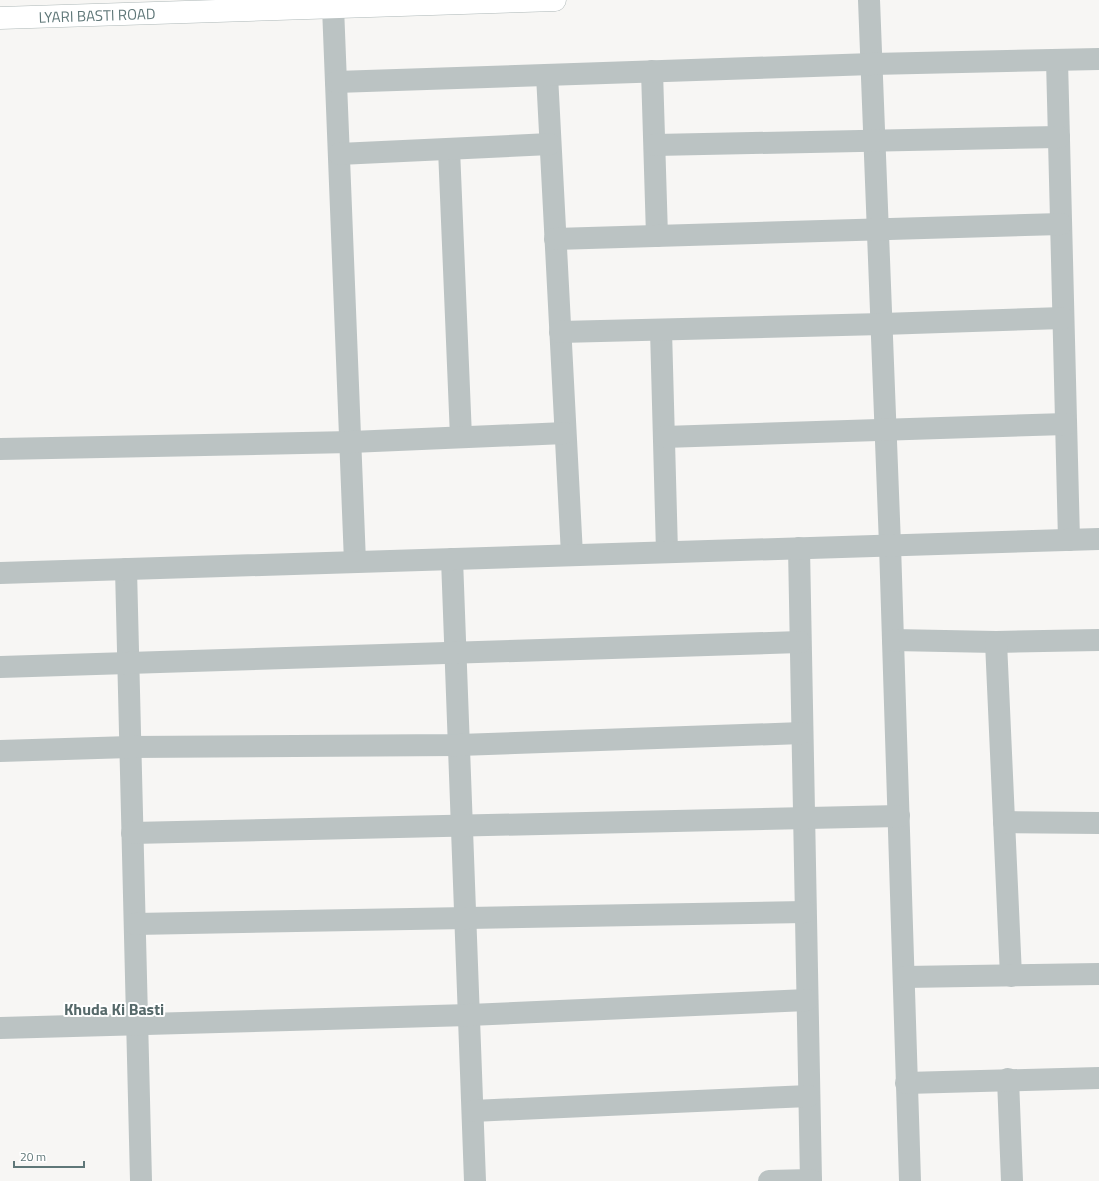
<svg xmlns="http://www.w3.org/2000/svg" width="1099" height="1181" viewBox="0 0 1099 1181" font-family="'Titillium Web',sans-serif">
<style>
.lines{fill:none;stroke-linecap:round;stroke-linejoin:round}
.secondary-casing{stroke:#aeb8b8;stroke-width:23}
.street{stroke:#bbc3c3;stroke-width:22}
.secondary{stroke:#fff;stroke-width:22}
.labels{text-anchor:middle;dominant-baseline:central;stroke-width:4;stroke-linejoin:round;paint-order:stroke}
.street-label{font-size:15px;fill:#5f7778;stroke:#fff}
.neighbourhood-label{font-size:16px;font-weight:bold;fill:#556869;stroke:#fff}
</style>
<rect width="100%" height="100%" fill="#f7f6f4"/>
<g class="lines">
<defs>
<g id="secondary">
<path id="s1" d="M 0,18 L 555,0"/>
</g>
</defs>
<use href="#secondary" class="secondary-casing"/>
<g class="street">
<polyline points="869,0 890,545 910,1181"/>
<polyline points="333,7 355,562"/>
<polyline points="1057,60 1069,540"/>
<polyline points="652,71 657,236"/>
<polyline points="547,75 572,555"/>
<polyline points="336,82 872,64 1099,59"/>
<polyline points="655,145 1059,137"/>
<polyline points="449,149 461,437"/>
<polyline points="339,154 550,144"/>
<polyline points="555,239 1061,224"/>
<polyline points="661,330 667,552"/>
<polyline points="560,332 882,324 1063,318"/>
<polyline points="664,437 1066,424"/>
<polyline points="0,449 351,442 565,433"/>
<polyline points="799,548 811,1181"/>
<polyline points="452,559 475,1181"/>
<polyline points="126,569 141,1181"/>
<polyline points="0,573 1099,539"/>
<polyline points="893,640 996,642 1099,640"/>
<polyline points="996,642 1011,976"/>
<polyline points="0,667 800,642"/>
<polyline points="0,751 130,747 459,745 802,733"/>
<polyline points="1004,822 1099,823"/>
<polyline points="132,833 899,816"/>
<polyline points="135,924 805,912"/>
<polyline points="904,977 1099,974"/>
<polyline points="0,1028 469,1015 807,1000"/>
<polyline points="1008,1079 1012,1181"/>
<polyline points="906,1083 1099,1078"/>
<polyline points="473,1111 809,1096"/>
<polyline points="769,1181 811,1180"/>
</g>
<use href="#secondary" class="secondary"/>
</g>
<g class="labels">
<g class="street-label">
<text stroke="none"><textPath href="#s1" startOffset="97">LYARI BASTI ROAD</textPath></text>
</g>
<g class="neighbourhood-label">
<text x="114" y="1009">Khuda Ki Basti</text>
</g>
</g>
<path d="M14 1161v6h70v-6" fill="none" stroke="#5f7778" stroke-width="2"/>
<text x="20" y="1161" font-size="12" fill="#5f7778" stroke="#ffffff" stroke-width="3" paint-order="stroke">20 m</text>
</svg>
